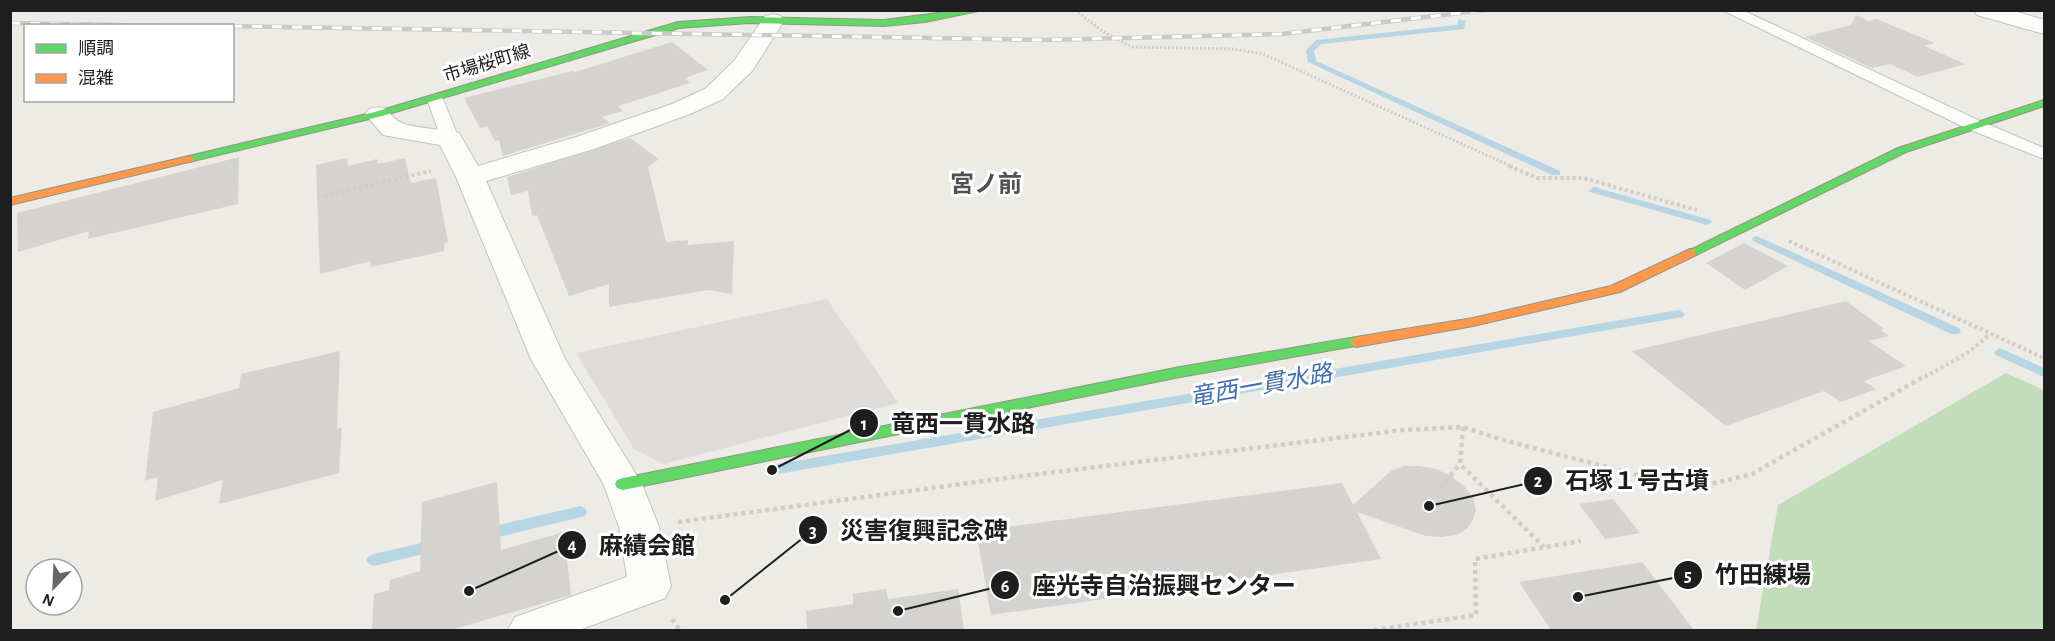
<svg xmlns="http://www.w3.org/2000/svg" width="2055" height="641" viewBox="0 0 2055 641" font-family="'Alegreya Sans','Noto Sans JP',sans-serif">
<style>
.forest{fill:#c2ddb9}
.parking{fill:#dddcda}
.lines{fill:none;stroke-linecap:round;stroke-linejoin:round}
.stream{fill:#b7d5e2;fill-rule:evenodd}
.building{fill:#d4d3cf}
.lane-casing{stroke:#c5c4c2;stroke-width:2}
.street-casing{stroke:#c5c4c2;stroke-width:2}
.fast-casing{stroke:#92977d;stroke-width:2}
.slow-casing{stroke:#92977d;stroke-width:2}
.path-far2{stroke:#d7cac5;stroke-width:3;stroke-dasharray:2 2;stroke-linecap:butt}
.path-far1{stroke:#d7cac5;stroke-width:4;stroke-dasharray:3 3;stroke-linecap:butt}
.path{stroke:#d7cac5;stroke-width:4.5;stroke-dasharray:4 4;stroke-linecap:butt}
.lane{fill:#fcfcfb;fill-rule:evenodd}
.street{fill:#fcfcfb;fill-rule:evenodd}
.fast{fill:#63d668;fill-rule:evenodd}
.slow{fill:#ff974d;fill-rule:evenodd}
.rail-casing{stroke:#cacac9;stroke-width:4.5}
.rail{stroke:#fff;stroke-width:3;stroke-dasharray:10;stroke-linecap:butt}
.labels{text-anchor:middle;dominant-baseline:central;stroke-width:6;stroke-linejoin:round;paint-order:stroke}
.far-street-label{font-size:18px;fill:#1e1e1e;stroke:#fff}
.neighbourhood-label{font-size:24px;font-weight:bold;fill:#515151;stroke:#fff}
.water-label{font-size:24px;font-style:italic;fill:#4470b3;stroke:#fff}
.leader{fill:none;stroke:#1e1e1e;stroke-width:2}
.callout-dot{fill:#1e1e1e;stroke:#fff;stroke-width:2}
.mark-label{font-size:18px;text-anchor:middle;font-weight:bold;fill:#fff}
.callout-label{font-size:24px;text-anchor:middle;font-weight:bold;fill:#1e1e1e;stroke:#fff;stroke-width:6;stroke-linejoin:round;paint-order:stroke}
</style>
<rect width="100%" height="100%" fill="#ecebe6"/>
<polygon class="forest" points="2006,373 2044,390 2044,630 1756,630 1778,505"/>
<polygon class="parking" points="827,299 898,403 663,464 634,449 576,353"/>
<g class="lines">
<g class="stream">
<polygon points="1459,19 1466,21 1464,29 1321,44 1314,51 1316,61 1560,171 1560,175 1552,175 1308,62 1306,50 1316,40 1457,25"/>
<polygon points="1594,187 1711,220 1712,222 1707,225 1590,192 1589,190"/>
<polygon points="1757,236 1959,328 1961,331 1959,334 1951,334 1753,241 1752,239 1753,237"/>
<polygon points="1679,310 1685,314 1683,317 772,475 767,474 765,470 767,466 772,465"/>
<polygon points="2000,348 2044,368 2044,377 1996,355 1994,352"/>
<polygon points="580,506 585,508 587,512 585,516 486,540 481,538 479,534 481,530 486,528"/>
<polygon points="434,540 439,542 441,546 439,550 374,566 369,564 366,560 369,556 374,554"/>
</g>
</g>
<g class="building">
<polygon points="1856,15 1868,21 1876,19 1935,43 1924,46 1965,64 1918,77 1890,64 1872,68 1805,37 1851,25"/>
<polygon points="672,42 708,70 685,78 690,83 618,106 623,111 602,117 610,123 503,156 499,140 495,141 487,126 480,128 464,98 573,71 575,72"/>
<polygon points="630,138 659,159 648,167 666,242 688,240 688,245 734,241 732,294 709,290 609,307 609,284 569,296 537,215 532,216 528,191 511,195 507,177"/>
<polygon points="239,157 238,204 88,239 89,231 18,252 17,213"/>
<polygon points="347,158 348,166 377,159 378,164 405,158 411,183 436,178 448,242 444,243 444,251 371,267 371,261 320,274 316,165"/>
<polygon points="1744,243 1788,266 1745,290 1706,263"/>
<polygon points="1846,301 1884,329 1881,330 1889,336 1869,341 1906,366 1864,381 1876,389 1841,402 1824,391 1726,426 1632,351"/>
<polygon points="340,351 337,429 342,427 339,473 219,504 223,480 155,501 158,477 145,481 153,412 239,388 241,374"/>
<polygon points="1404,466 1419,466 1436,469 1451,476 1464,486 1473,498 1476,510 1473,520 1467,529 1456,535 1441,537 1426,536 1357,512 1381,559 991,615 976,531 1342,483 1353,505 1391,471"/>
<polygon points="497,482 501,550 564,532 571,595 451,630 372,630 374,594 389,590 390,580 420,571 422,502"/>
<polygon points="1613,499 1640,533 1605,539 1579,504"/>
<polygon points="1642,562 1694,630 1551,630 1519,582"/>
<polygon points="886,589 888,599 958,589 964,630 807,630 806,611 853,604 853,594"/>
</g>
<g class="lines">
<defs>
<g id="lane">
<polygon points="1722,10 1742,10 1980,121 2044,148 2044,159 1968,129"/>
<polygon points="435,94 443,99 459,139 456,143 444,143 441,139 427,99"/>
</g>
<g id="street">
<polygon points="1974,10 2011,10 2044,20 2044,34 1977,15"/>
<path d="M 773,14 L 781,16 L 784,21 L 752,71 L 723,99 L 690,114 L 594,149 L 486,181 L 565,359 L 642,484 L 659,527 L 671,586 L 665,598 L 579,630 L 508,630 L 515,617 L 627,577 L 619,527 L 604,485 L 531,359 L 456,177 L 440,145 L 383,135 L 365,114 L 369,109 C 392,103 386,116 402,123 C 417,129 443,129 459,133 L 478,166 L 576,137 L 672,104 L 705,89 L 734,61 L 765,16 Z"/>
</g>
<g id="fast">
<polygon points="960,10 983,10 925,22 884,26 750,23 679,28 382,116 189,162 183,159 189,156 375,112 678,22 750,17 884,20"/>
<polygon points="2044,100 2044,106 1906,152 1694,256 1686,256 1684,253 1898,148"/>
<polygon points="1356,337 1363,342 1361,345 1180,377 623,490 617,488 615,484 617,480 623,478 1180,367"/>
</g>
<g id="slow">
<polygon points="189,156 195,159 193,161 10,205 10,198"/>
<polygon points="1690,249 1694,250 1696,253 1694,256 1620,292 1473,326 1356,347 1349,342 1356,337 1473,318 1611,286"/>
</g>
</defs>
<use href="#lane" class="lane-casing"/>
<use href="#street" class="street-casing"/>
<use href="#fast" class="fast-casing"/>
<use href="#slow" class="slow-casing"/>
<polyline class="path-far2" points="1075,10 1102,31 1132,47 1233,49 1263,54 1513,167"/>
<g class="path-far1">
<polyline points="1509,166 1537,178 1583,178 1700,211"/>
<polyline points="324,196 431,171"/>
<polyline points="1789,241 2044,358"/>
<polyline points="1925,377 1969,352 1990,334"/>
</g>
<g class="path">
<polyline points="1463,427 1460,464 1544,547"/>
<polyline points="1440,488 1460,464"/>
<polyline points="678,522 1014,477 1403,430 1463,427 1503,440 1668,483 1716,483 1752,474 1927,375"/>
<polyline points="672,619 680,630"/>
<polyline points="1374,630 1476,615 1475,559 1581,541"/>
</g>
<use href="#lane" class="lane"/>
<use href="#street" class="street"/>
<use href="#fast" class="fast"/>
<use href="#slow" class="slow"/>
<defs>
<g id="rail">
<polyline points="10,23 169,26"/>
<polyline points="232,26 1046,40 1282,34 1485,10"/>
</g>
</defs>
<use href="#rail" class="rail-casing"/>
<use href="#rail" class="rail"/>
</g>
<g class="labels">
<g class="far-street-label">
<text transform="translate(487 64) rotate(-17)">市場桜町線</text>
</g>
<g class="neighbourhood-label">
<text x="986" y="185">宮ノ前</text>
</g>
<g class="water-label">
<text transform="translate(1261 386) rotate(-10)">竜西一貫水路</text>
</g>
</g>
<path class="leader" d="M772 470L864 423M1429 506L1538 481M725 600L813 530M469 591L572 545M1578 597L1688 575M898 611L1005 585"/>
<g class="callout-dot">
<circle cx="772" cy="470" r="6"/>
<circle cx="1429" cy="506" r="6"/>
<circle cx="725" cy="600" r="6"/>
<circle cx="469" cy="591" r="6"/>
<circle cx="1578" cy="597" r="6"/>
<circle cx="898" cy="611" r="6"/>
<circle cx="864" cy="423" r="15"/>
<circle cx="1538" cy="481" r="15"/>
<circle cx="813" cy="530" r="15"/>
<circle cx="572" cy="545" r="15"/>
<circle cx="1688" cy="575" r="15"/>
<circle cx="1005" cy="585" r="15"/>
</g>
<g class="mark-label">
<text x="864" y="430">1</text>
<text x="1538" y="487">2</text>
<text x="813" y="537">3</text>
<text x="572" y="551">4</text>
<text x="1688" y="581">5</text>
<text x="1005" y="592">6</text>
</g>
<g class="callout-label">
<text x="963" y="432">竜西一貫水路</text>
<text x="1637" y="489">石塚１号古墳</text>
<text x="924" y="539">災害復興記念碑</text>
<text x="647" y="554">麻績会館</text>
<text x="1763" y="583">竹田練場</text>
<text x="1164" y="594">座光寺自治振興センター</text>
</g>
<rect width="2055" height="641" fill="none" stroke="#1e1e1e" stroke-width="24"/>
<rect x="24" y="24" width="210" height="78" fill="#ffffff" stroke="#a5a5a5" stroke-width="1.5"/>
<rect x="36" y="44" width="30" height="9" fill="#63d668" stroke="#a5a5a5" stroke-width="1.5"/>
<text x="78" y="54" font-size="18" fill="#1e1e1e">順調</text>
<rect x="36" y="74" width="30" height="9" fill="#ff974d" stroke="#a5a5a5" stroke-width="1.5"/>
<text x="78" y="84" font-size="18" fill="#1e1e1e">混雑</text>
<g transform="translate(54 587) rotate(203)"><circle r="28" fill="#ffffff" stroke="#a5a5a5" stroke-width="1.5"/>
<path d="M0-4.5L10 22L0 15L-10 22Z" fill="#666664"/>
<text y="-9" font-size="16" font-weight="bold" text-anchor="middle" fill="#1e1e1e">N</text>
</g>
</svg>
